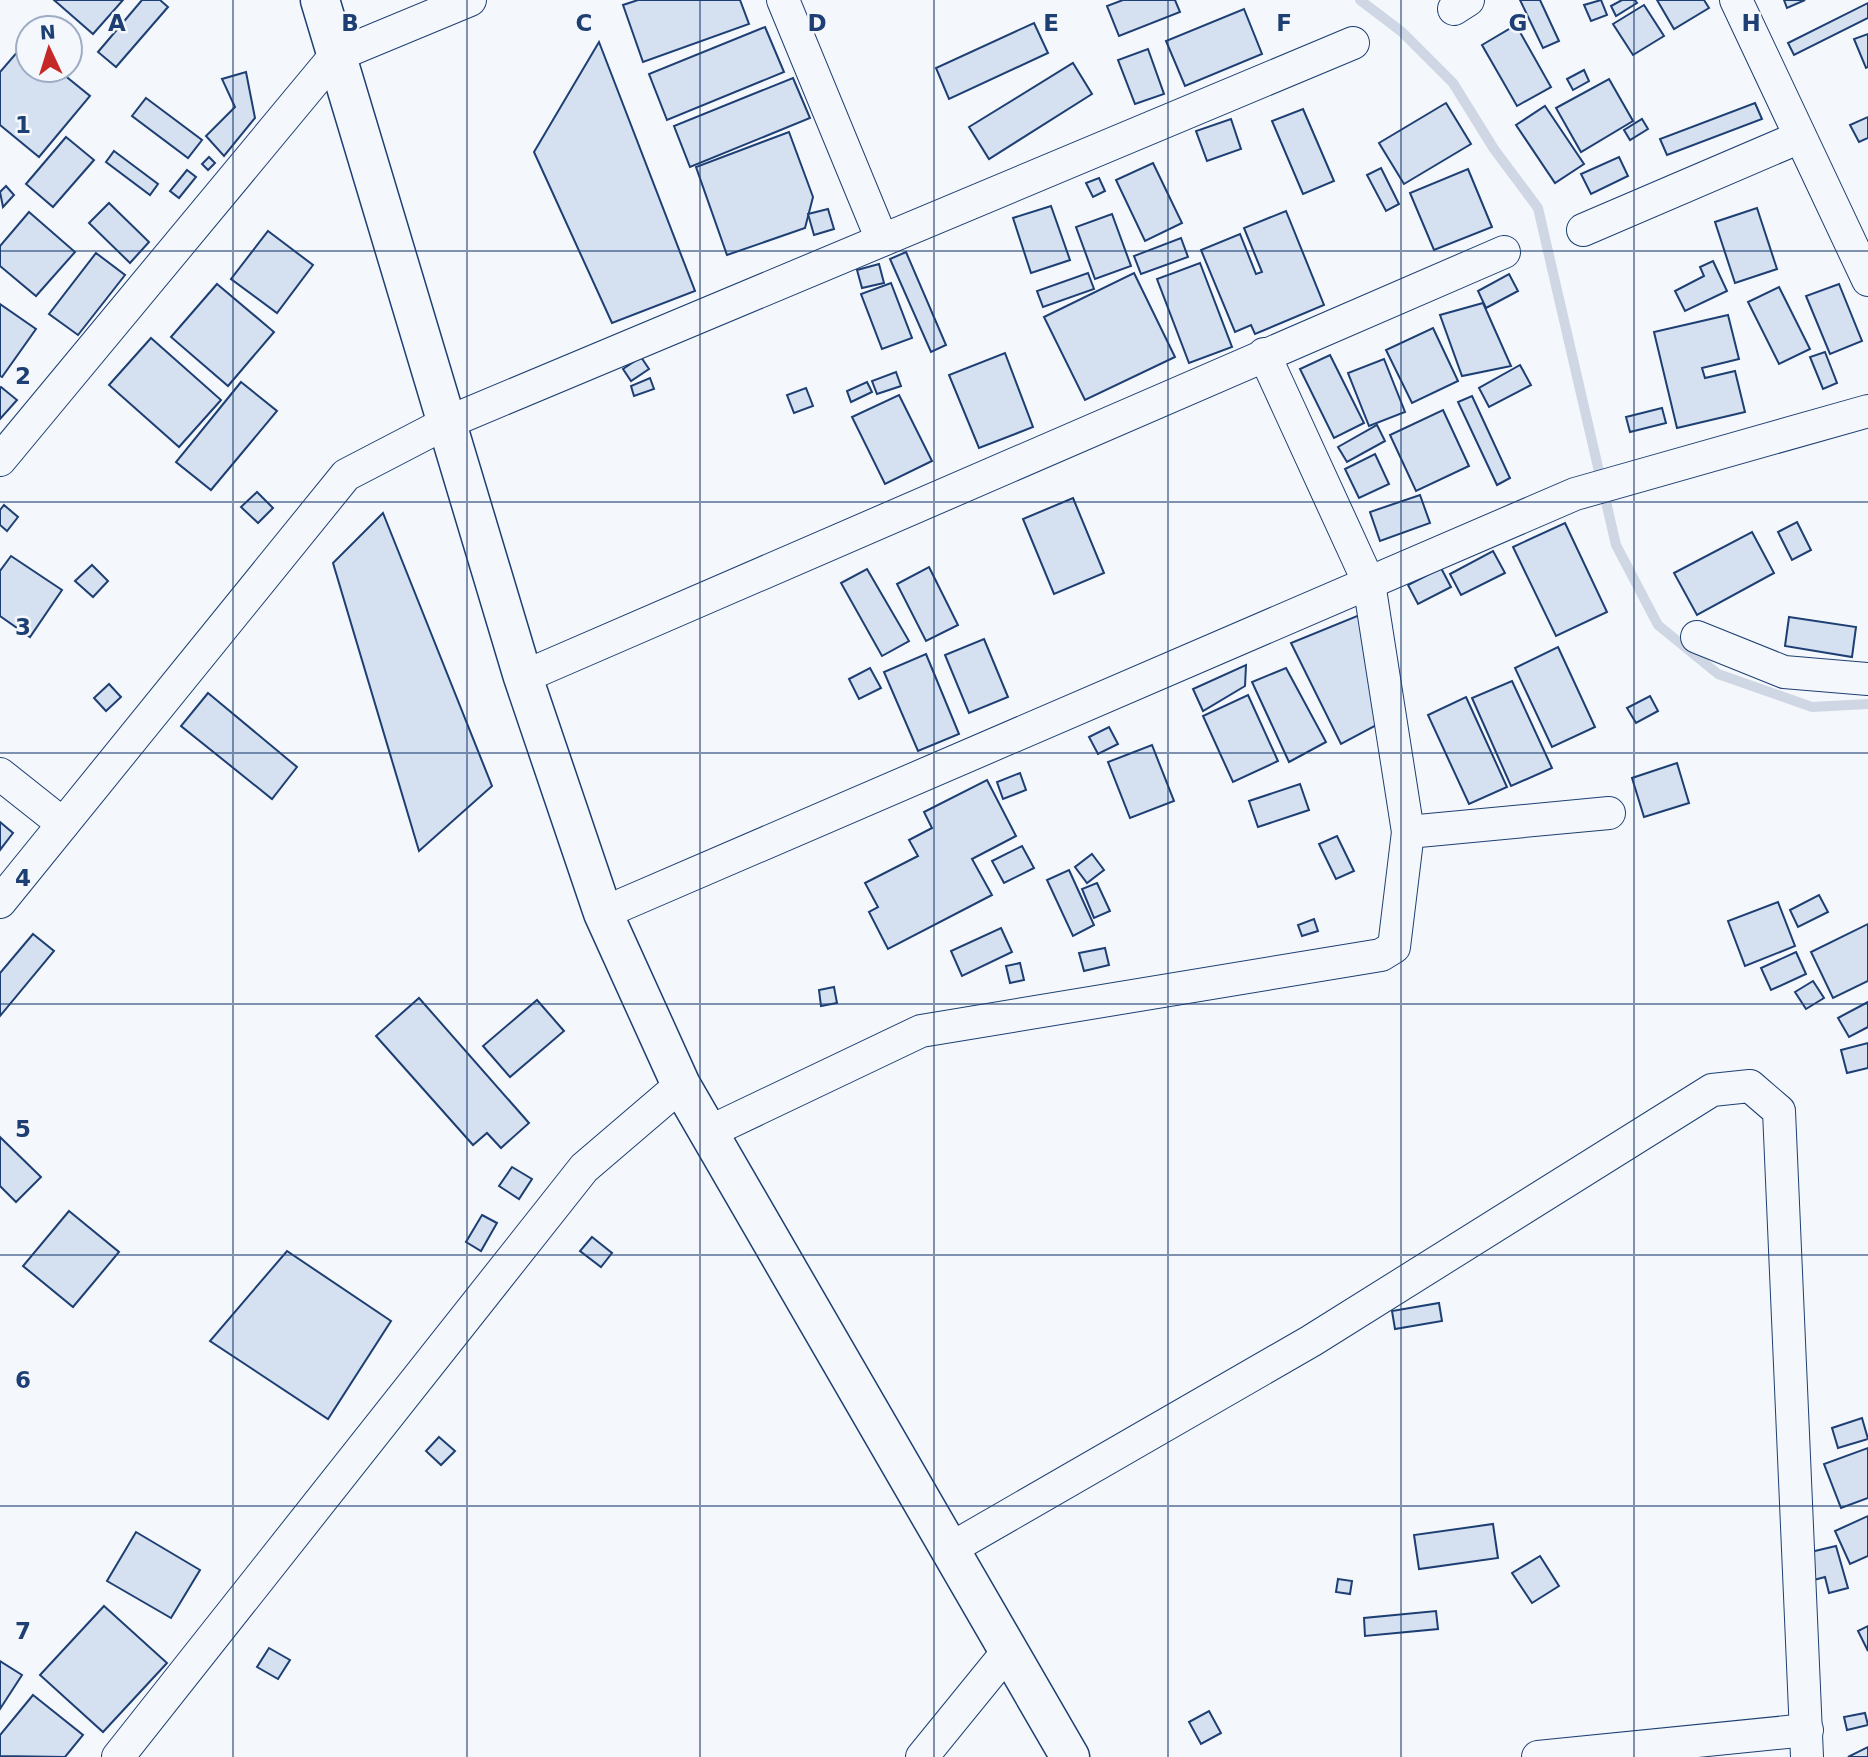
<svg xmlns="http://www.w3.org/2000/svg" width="1868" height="1757" viewBox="0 0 1868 1757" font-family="'DejaVu Sans',sans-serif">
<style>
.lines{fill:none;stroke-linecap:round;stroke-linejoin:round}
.stream{stroke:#cfd7e4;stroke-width:10}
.building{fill:#d5e0f0;stroke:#1d3f73;stroke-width:2}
.street-casing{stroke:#1d3f73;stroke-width:34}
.primary-casing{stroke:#1d3f73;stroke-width:41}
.street{stroke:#f4f7fb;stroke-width:32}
.primary{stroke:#f4f7fb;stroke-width:38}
.grid{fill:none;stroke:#1d3f73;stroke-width:2;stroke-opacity:0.55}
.grid-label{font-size:23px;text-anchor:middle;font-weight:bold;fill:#1d3f73;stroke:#f4f7fb;stroke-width:5;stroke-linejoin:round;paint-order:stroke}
</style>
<rect width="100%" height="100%" fill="#f4f7fb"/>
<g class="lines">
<polyline class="stream" points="1360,0 1402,32 1453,83 1494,149 1538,208 1616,545 1658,625 1718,674 1812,707 1868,704"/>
</g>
<g class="building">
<polygon points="54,0 123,0 93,34"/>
<polygon points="142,0 160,0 168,7 116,67 98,52"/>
<polygon points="638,0 740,0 749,24 643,62 623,5"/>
<polygon points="1123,0 1175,0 1180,12 1119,36 1107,6"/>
<polygon points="1520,0 1540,0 1559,41 1543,48"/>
<polygon points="1601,0 1607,15 1591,21 1584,5"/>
<polygon points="1622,0 1635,0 1637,3 1616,16 1611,6"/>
<polygon points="1657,0 1704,0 1709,8 1674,29"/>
<polygon points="1784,0 1805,0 1787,8"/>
<polygon points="1868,3 1868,18 1794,55 1788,43"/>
<polygon points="1644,5 1664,36 1633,55 1613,24"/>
<polygon points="1244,9 1262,54 1185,86 1166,41"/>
<polygon points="1034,23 1048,53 949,99 936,68"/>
<polygon points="1516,25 1551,87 1517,106 1482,45"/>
<polygon points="765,27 784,72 667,120 649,74"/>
<polygon points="1868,34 1868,67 1866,68 1854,39"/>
<polygon points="599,42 695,291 612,323 534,152"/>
<polygon points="25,43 28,45 28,70 58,70 90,96 39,157 0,125 0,72"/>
<polygon points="1148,49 1164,94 1135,104 1118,60"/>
<polygon points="1073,63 1092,94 989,159 969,127"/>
<polygon points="1584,70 1589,81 1573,90 1567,79"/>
<polygon points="246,72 255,118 224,156 206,136 235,107 222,79"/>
<polygon points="793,78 810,118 690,167 674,126"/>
<polygon points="1609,79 1633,121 1581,152 1556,108"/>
<polygon points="146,98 202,140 188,158 132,116"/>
<polygon points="1446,103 1471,144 1404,184 1379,143"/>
<polygon points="1755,103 1762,119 1667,155 1660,139"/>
<polygon points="1545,106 1584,164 1555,183 1516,125"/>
<polygon points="1303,109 1334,181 1303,194 1272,121"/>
<polygon points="1868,117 1868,138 1859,142 1850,125"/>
<polygon points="1231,119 1241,149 1207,161 1196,131"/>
<polygon points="1642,119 1648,129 1630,140 1624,130"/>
<polygon points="789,132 813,197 805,228 727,255 696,167"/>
<polygon points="66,137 94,160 53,207 26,184"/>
<polygon points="114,151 158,184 150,195 106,162"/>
<polygon points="209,157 215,163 208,170 202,164"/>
<polygon points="1619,157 1628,176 1591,194 1581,174"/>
<polygon points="1153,163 1182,223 1145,241 1116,180"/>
<polygon points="1381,168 1399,204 1386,211 1367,175"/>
<polygon points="1468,169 1492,227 1434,250 1410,193"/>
<polygon points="187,170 196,177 179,198 170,191"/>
<polygon points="1099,178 1105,191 1093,197 1086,183"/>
<polygon points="6,186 14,195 3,207 0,192"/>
<polygon points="109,203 149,242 130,263 89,223"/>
<polygon points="1051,206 1070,260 1031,273 1013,218"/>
<polygon points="1757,208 1777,269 1735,283 1715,222"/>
<polygon points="828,209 834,229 814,235 808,214"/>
<polygon points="1286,211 1324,305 1255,334 1251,325 1235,332 1201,250 1240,234 1256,274 1262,272 1244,228"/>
<polygon points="29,212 75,252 36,296 0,266 0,246"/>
<polygon points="1112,214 1131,266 1095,279 1076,227"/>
<polygon points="268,231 313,265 277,313 231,279"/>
<polygon points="1181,238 1188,257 1141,274 1134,256"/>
<polygon points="906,252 946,345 931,352 890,259"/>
<polygon points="96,253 125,275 78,335 49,314"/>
<polygon points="1713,261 1727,291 1685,311 1675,291 1704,276 1700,267"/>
<polygon points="1200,263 1232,347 1189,363 1157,279"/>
<polygon points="879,264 884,283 862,288 857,270"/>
<polygon points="1088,273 1094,289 1043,307 1037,291"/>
<polygon points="1134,273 1175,357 1085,400 1044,317"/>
<polygon points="1509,274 1518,291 1486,308 1478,291"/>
<polygon points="891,283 912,338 882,349 861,294"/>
<polygon points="217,284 274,332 228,386 171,337"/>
<polygon points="1839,284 1862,341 1830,354 1806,296"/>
<polygon points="1779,287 1810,349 1779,364 1748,302"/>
<polygon points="1483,303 1511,366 1462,376 1440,315"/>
<polygon points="0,304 36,329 2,377 0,376"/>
<polygon points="1728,315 1739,359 1702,368 1705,378 1735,371 1745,412 1677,428 1654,332"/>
<polygon points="1433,328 1458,381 1412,403 1386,350"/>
<polygon points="151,338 221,400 179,447 109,385"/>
<polygon points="1825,352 1837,383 1823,389 1810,357"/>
<polygon points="1005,353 1033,427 979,448 949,375"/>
<polygon points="1330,355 1364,423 1334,438 1300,369"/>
<polygon points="641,357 649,369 631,381 623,369"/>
<polygon points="1384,359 1405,412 1369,426 1348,373"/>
<polygon points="1520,365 1531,385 1489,407 1479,388"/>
<polygon points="896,372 901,386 877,394 872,381"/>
<polygon points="650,378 654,389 634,396 631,386"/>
<polygon points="241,382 277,411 211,490 176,462"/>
<polygon points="867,382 872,392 851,402 847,391"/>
<polygon points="1,387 17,400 0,419 0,388"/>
<polygon points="806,388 813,406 794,413 787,395"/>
<polygon points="899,395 932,461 885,484 852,417"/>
<polygon points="1472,396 1510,478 1497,485 1458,402"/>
<polygon points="1662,408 1666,423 1630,432 1626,417"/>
<polygon points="1443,410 1469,466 1416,491 1390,435"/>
<polygon points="1377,425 1385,441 1347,462 1338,447"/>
<polygon points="1375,454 1389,484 1359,498 1345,469"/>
<polygon points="257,492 273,508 258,523 241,507"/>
<polygon points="1420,495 1430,523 1380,541 1370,512"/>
<polygon points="1073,498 1104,573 1054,594 1023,519"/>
<polygon points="4,505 18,517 7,531 0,525 0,510"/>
<polygon points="383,513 492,786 419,851 333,563"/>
<polygon points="1797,522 1811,550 1792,560 1778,532"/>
<polygon points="1565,523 1607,612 1556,636 1513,547"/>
<polygon points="1752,532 1774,573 1697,615 1674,573"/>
<polygon points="1493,551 1505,573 1461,595 1450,574"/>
<polygon points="11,556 62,590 30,637 0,616 0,571"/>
<polygon points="92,565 108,581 93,597 75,581"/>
<polygon points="929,567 958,625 926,641 897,584"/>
<polygon points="1441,568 1451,587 1418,604 1408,585"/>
<polygon points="867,569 909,641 882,656 841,583"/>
<polygon points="1362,614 1386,720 1341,744 1291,643"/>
<polygon points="1789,617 1856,627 1852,657 1785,646"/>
<polygon points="984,639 1008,697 969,713 945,655"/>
<polygon points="1558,647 1595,727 1552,747 1515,668"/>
<polygon points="926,654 959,734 918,751 884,672"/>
<polygon points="1246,665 1245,686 1203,711 1193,689"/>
<polygon points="870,668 881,688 859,699 849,679"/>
<polygon points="1286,668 1326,742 1289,762 1252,682"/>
<polygon points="1512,681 1552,768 1511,786 1472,698"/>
<polygon points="109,684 121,697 106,711 94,698"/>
<polygon points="208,693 297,767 272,799 181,726"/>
<polygon points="1248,695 1278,761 1233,782 1203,716"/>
<polygon points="1650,696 1658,711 1636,723 1627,708"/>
<polygon points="1466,697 1507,787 1469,804 1428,715"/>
<polygon points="1109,727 1118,744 1098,754 1089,737"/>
<polygon points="1152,745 1174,801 1130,818 1108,762"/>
<polygon points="1677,763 1689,803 1644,817 1632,778"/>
<polygon points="1020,773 1026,790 1003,799 997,782"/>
<polygon points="987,780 1016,836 972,859 992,895 888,949 869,912 878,907 865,883 918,856 909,840 932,828 924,812"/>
<polygon points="1300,784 1309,810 1258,827 1249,801"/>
<polygon points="0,822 13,833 0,850"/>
<polygon points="1337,836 1354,871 1336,879 1319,844"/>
<polygon points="1022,846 1034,868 1004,883 992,861"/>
<polygon points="1092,854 1104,870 1087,883 1075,867"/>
<polygon points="1069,870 1094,925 1073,936 1047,880"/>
<polygon points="1097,883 1110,911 1094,918 1082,889"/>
<polygon points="1819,895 1828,912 1798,927 1790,910"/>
<polygon points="1778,902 1795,946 1745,966 1728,921"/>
<polygon points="1314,919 1318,931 1302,936 1298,925"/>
<polygon points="1868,924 1868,981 1833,998 1811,952"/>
<polygon points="1001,928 1012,952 962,976 951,951"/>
<polygon points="33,934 54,951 0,1016 0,973"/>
<polygon points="1105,948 1109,965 1084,971 1079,953"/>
<polygon points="1796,952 1806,974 1771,990 1761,968"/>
<polygon points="1020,963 1024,980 1010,983 1006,966"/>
<polygon points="1813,981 1824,998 1806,1009 1795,992"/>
<polygon points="834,987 837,1003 821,1006 819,990"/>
<polygon points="419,998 529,1123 501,1148 487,1133 473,1145 376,1036"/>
<polygon points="537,1000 564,1031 510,1077 483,1046"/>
<polygon points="1868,1002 1868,1027 1849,1037 1838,1018"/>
<polygon points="1868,1043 1868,1068 1847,1073 1841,1050"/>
<polygon points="0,1137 41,1177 16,1202 0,1186"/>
<polygon points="512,1167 532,1179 519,1199 499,1186"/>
<polygon points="69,1211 119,1252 73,1307 23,1266"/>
<polygon points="482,1215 497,1223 481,1251 466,1242"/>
<polygon points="592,1237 612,1253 601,1267 580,1251"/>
<polygon points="287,1251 391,1321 328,1419 210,1341"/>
<polygon points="1439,1303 1442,1321 1395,1329 1392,1311"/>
<polygon points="1862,1418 1868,1439 1838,1448 1832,1428"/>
<polygon points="439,1437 455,1451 441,1465 426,1451"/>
<polygon points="1868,1448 1868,1498 1841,1508 1824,1464"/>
<polygon points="1868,1516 1868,1556 1850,1564 1835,1531"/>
<polygon points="1493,1524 1498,1558 1419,1569 1414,1535"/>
<polygon points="136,1532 200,1570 171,1618 107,1581"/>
<polygon points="1836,1546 1848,1588 1829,1593 1825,1577 1810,1581 1802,1554"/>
<polygon points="1540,1556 1559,1586 1532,1603 1512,1573"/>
<polygon points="1338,1579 1352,1581 1350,1594 1336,1592"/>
<polygon points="104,1606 167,1663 103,1732 40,1675"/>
<polygon points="1436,1611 1438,1629 1365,1636 1364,1618"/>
<polygon points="1868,1626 1868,1651 1858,1631"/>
<polygon points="269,1648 290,1660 278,1679 257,1667"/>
<polygon points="0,1661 22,1675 0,1709"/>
<polygon points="33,1695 83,1735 65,1757 0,1756 0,1735"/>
<polygon points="1209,1711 1221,1733 1201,1744 1189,1722"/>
<polygon points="1865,1713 1868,1725 1847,1730 1844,1717"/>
<polygon points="1868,1747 1868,1757 1848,1757"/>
</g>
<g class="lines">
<defs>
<g id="street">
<polyline points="783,0 882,240"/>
<polyline points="1736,0 1868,280"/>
<polyline points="1454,9 1468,0"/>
<polyline points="1583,230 1800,137"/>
<polyline points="0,460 335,56 470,0"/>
<polyline points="1697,637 1784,672 1868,679"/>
<polyline points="523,677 1504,252"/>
<polyline points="0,774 63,824"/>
<polyline points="1408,832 1609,813"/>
<polyline points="0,902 346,475 446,423 1353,43"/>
<polyline points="603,913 1575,494 1868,411"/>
<polyline points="709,1132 921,1031 1381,955 1394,947 1408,832 1369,583 1264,354"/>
<polyline points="950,1549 1311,1341 1712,1090 1750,1086 1779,1111 1807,1757"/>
<polyline points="118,1757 584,1168 681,1085"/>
<polyline points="922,1757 1009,1650"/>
<polyline points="1538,1757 1807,1730"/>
</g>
<polyline id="primary" points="320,0 523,677 603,913 681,1085 1070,1757"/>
</defs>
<use href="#street" class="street-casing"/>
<use href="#primary" class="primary-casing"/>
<use href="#street" class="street"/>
<use href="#primary" class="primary"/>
</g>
<path class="grid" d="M 233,0 L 233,1757M 467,0 L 467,1757M 700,0 L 700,1757M 934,0 L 934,1757M 1168,0 L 1168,1757M 1401,0 L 1401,1757M 1634,0 L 1634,1757M 0,251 L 1868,251M 0,502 L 1868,502M 0,753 L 1868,753M 0,1004 L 1868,1004M 0,1255 L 1868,1255M 0,1506 L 1868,1506"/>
<g class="grid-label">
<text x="117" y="31">A</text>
<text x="350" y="31">B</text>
<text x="584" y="31">C</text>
<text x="817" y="31">D</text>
<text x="1051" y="31">E</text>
<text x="1284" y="31">F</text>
<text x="1518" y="31">G</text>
<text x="1751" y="31">H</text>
<text x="23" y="133">1</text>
<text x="23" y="384">2</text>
<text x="23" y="635">3</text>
<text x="23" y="886">4</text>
<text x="23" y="1137">5</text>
<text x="23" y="1388">6</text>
<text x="23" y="1639">7</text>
</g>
<g transform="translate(49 49) rotate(356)"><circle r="33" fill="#f4f7fb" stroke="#9eadc5" stroke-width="2"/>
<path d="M0-5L12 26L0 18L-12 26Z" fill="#c62828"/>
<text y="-10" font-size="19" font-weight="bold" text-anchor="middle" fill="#1d3f73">N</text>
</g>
</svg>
